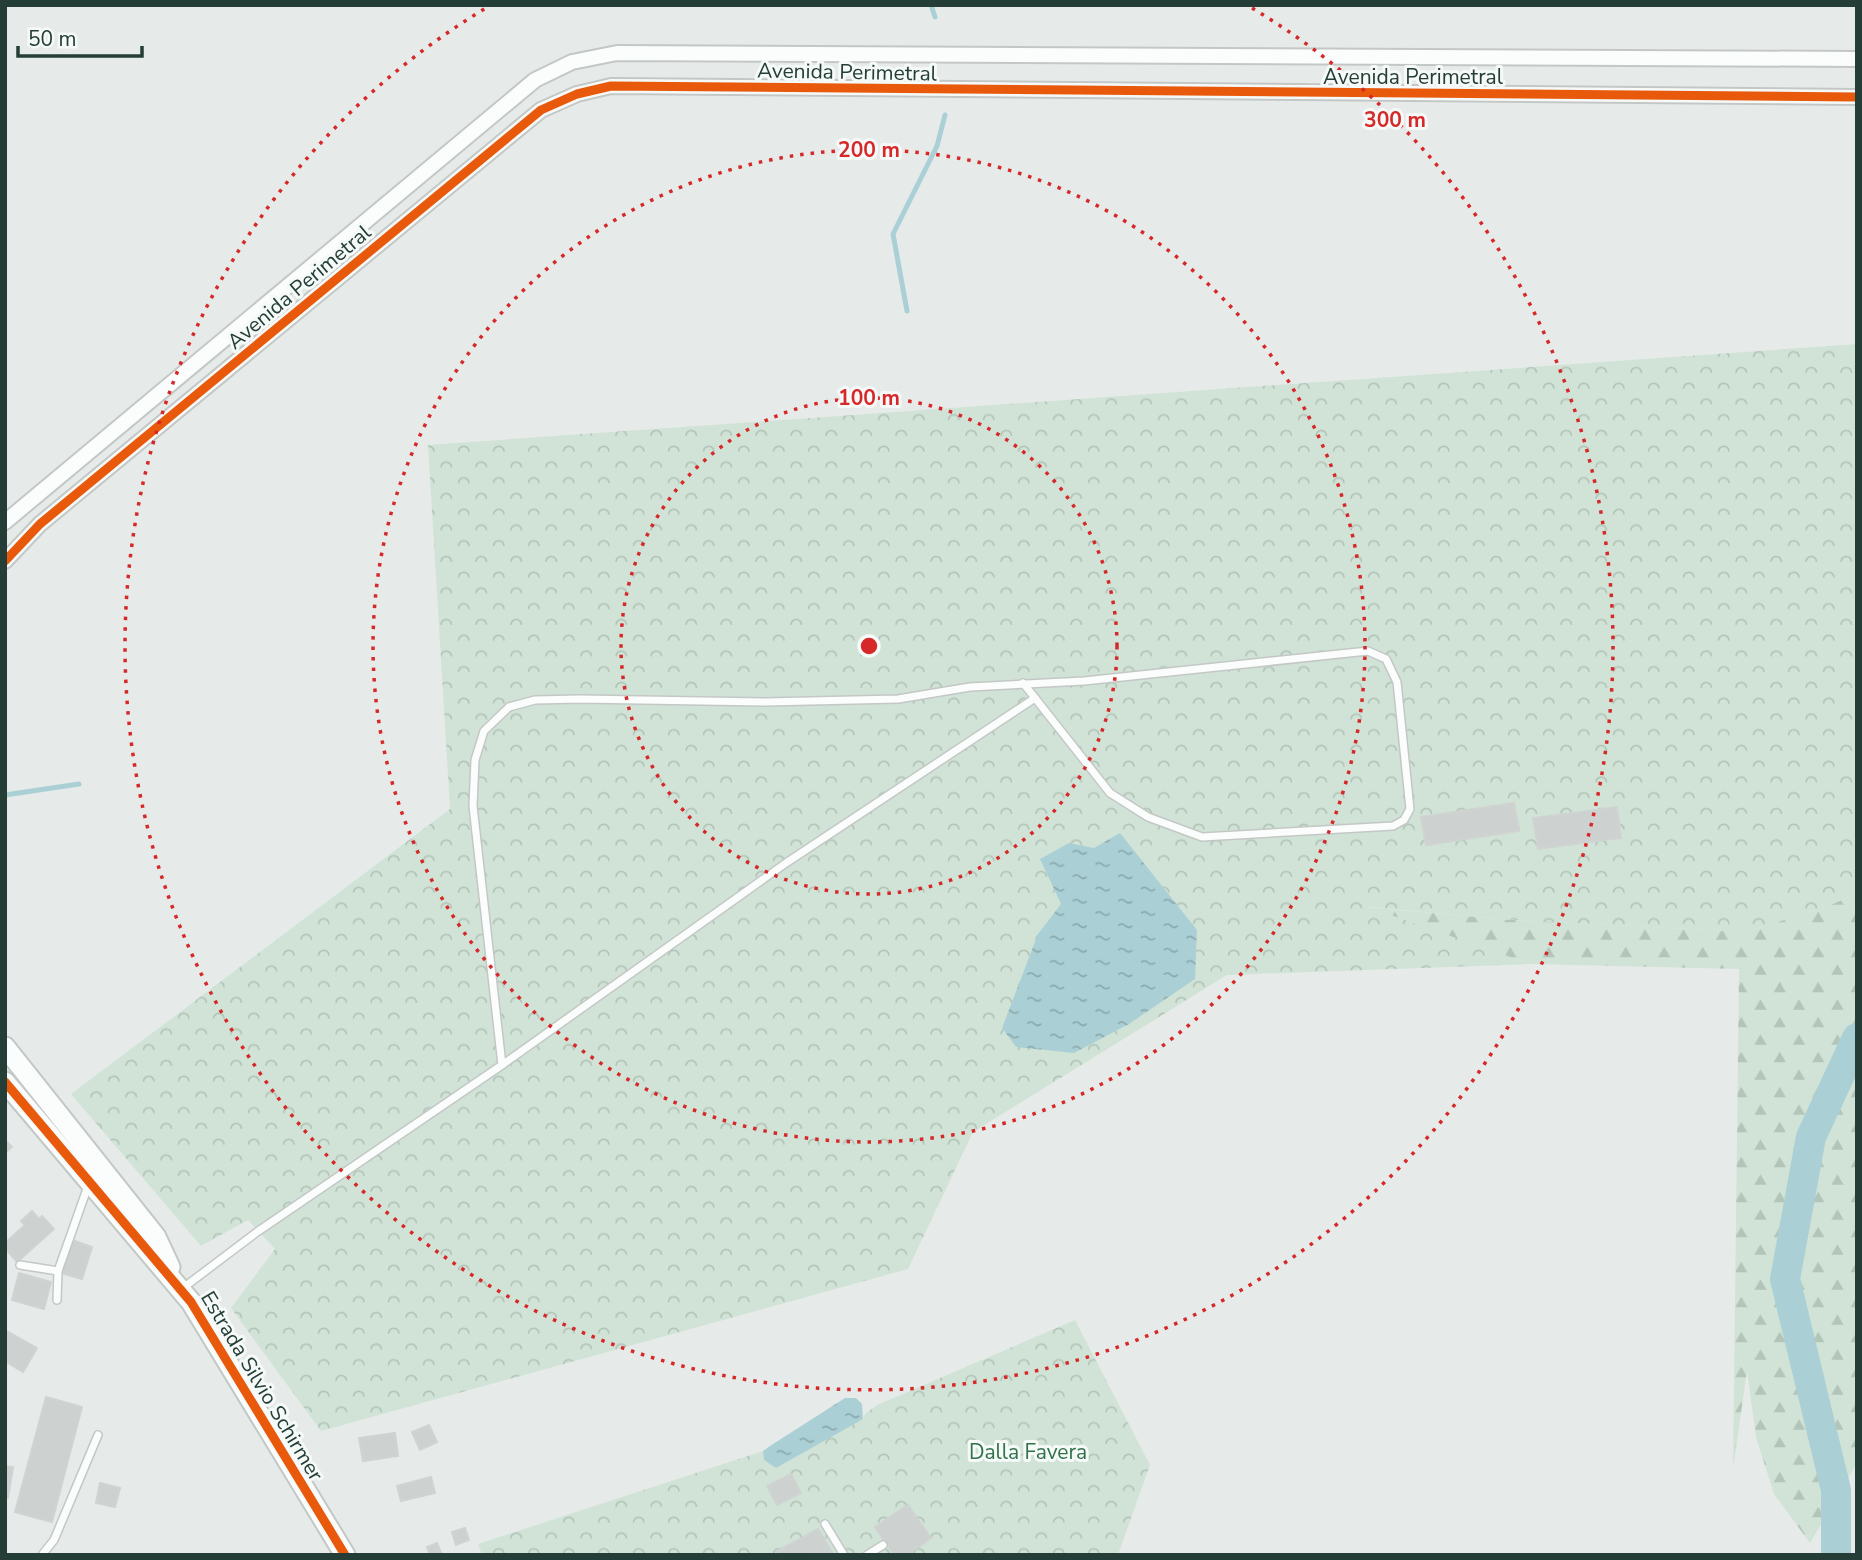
<svg xmlns="http://www.w3.org/2000/svg" width="1862" height="1560" viewBox="0 0 1862 1560" font-family="'Nunito Sans',sans-serif">
<style>
.forest{fill:url(#forest-firs)}
.park{fill:url(#park-crowns)}
.water{fill:url(#water-ripples)}
.lines{fill:none;stroke-linecap:round;stroke-linejoin:round}
.stream{stroke:#aad0d6;stroke-width:5}
.river{stroke:#aad0d6;stroke-width:30}
.building{fill:#cdd2d0;stroke:#cfd4d2;stroke-width:2}
.lane-casing{stroke:#c3c8c6;stroke-width:10}
.street-casing{stroke:#c3c8c6;stroke-width:18}
.secondary-casing{stroke:#c2c8c6;stroke-width:23}
.lane{stroke:#fbfcfc;stroke-width:7}
.street{stroke:#fbfcfc;stroke-width:14}
.secondary{stroke:#fbfcfc;stroke-width:19}
.cycleway-casing{stroke:#f5f9f7;stroke-width:13}
.cycleway{stroke:#e8590c;stroke-width:9}
.ring{fill:none;stroke:#d62828;stroke-width:3.5;stroke-dasharray:3.5 7}
.labels{text-anchor:middle;dominant-baseline:central;stroke-width:6;stroke-linejoin:round;paint-order:stroke}
.street-label{font-size:21px;fill:#243e37;stroke:#f5f9f7}
.park-label{font-size:21px;fill:#31724a;stroke:#f5f9f7}
.centre{fill:#d62828;stroke:#f5f9f7;stroke-width:3.5}
.ring-label{font-size:21px;text-anchor:middle;font-weight:bold;fill:#d62828;stroke:#f5f9f7;stroke-width:6;stroke-linejoin:round;paint-order:stroke}
</style>
<defs>
<pattern id="forest-firs" width="22" height="20" patternUnits="userSpaceOnUse" patternTransform="scale(1.75)"><rect width="22" height="20" fill="#d1e3d6"/><path d="M5 1l3.5 6h-7zM16 11l3.5 6h-7z" fill="#b3c4b8"/></pattern>
<pattern id="park-crowns" width="20" height="18" patternUnits="userSpaceOnUse" patternTransform="scale(1.75)"><rect width="20" height="18" fill="#d1e3d6"/><path d="M2 6a3 3 0 1 1 6 0M12 15a3 3 0 1 1 6 0" fill="none" stroke="#b3c4b8"/></pattern>
<pattern id="water-ripples" width="26" height="14" patternUnits="userSpaceOnUse" patternTransform="scale(1.75)"><rect width="26" height="14" fill="#aad0d6"/><path d="M2 4q2-2 4 0t4 0M15 11q2-2 4 0t4 0" fill="none" stroke="#8aaaae"/></pattern>
</defs>
<rect width="100%" height="100%" fill="#e6ebe9"/>
<polygon class="forest" points="1857,893 1857,1463 1810,1543 1774,1494 1756,1437 1747,1371 1733,1469 1739,969 1530,964 1364,907 1499,919 1745,932 1826,907"/>
<g class="park">
<polygon points="1857,344 1857,893 1826,907 1745,932 1499,919 1368,907 1530,964 1227,975 973,1132 908,1269 321,1431 231,1308 275,1249 248,1220 201,1246 71,1094 450,809 428,445"/>
<polygon points="1075,1320 1150,1465 1118,1555 482,1555 478,1544 763,1451 764,1460 863,1419 865,1414 877,1405"/>
</g>
<g class="water">
<polygon points="1120,833 1197,930 1195,979 1129,1024 1074,1053 1016,1047 1002,1028 1038,934 1061,904 1040,859 1069,843 1094,848"/>
<polygon points="845,1398 856,1398 862,1404 863,1419 776,1468 764,1460 763,1451 770,1446"/>
</g>
<g class="lines">
<g class="stream">
<polyline points="931,5 935,17"/>
<polyline points="907,311 893,234 937,146 945,115"/>
<polyline points="5,795 79,784"/>
</g>
<polyline class="river" points="1836,1555 1836,1490 1785,1279 1811,1137 1857,1038"/>
</g>
<g class="building">
<polygon points="1514,803 1519,831 1426,845 1421,817"/>
<polygon points="1617,807 1621,838 1538,849 1533,818"/>
<polygon points="5,1140 12,1147 5,1153"/>
<polygon points="32,1211 39,1219 42,1216 54,1229 17,1262 5,1248 5,1243 25,1225 21,1221"/>
<polygon points="72,1240 92,1247 82,1279 61,1273"/>
<polygon points="19,1273 51,1282 44,1309 12,1300"/>
<polygon points="5,1330 37,1348 23,1372 5,1361"/>
<polygon points="46,1397 82,1407 52,1522 15,1512"/>
<polygon points="429,1425 437,1442 420,1450 412,1432"/>
<polygon points="395,1433 398,1456 363,1461 359,1438"/>
<polygon points="5,1466 13,1467 8,1498 5,1497"/>
<polygon points="791,1474 801,1493 777,1505 767,1486"/>
<polygon points="431,1477 435,1493 401,1501 397,1486"/>
<polygon points="100,1483 120,1488 115,1507 96,1503"/>
<polygon points="908,1505 931,1538 907,1555 894,1555 875,1527"/>
<polygon points="465,1528 469,1540 456,1545 452,1532"/>
<polygon points="818,1529 832,1552 780,1555 777,1551"/>
<polygon points="437,1543 442,1555 430,1555 427,1547"/>
</g>
<g class="lines">
<defs>
<g id="lane">
<polyline points="502,1065 473,806 475,760 484,731 509,707 535,700 580,699 766,702 898,699 970,687 1084,681 1368,651 1386,659 1397,682 1410,809 1404,820 1393,826 1202,837 1148,817 1110,793 1035,698"/>
<polyline points="20,1265 58,1271"/>
<polyline points="183,1288 257,1232 502,1065 786,863 1035,698 1023,683"/>
<polyline points="57,1300 58,1271 88,1186"/>
<polyline points="825,1524 844,1555"/>
<polyline points="42,1555 54,1540 98,1435"/>
<polyline points="867,1555 883,1545"/>
</g>
<g id="street">
<polyline points="5,522 535,80 572,62 617,53 1857,59"/>
<polyline points="5,561 40,524 541,110 577,94 611,86 1857,97"/>
</g>
<g id="secondary">
<polyline points="5,1047 156,1237 170,1267"/>
<polyline points="5,1082 191,1302 345,1555"/>
</g>
</defs>
<use href="#lane" class="lane-casing"/>
<use href="#street" class="street-casing"/>
<use href="#secondary" class="secondary-casing"/>
<use href="#lane" class="lane"/>
<use href="#street" class="street"/>
<use href="#secondary" class="secondary"/>
<defs>
<g id="cycleway">
<polyline points="5,561 40,524 541,110 577,94 611,86 1857,97"/>
<polyline points="5,1082 191,1302 345,1555"/>
</g>
</defs>
<use href="#cycleway" class="cycleway-casing"/>
<use href="#cycleway" class="cycleway"/>
</g>
<g class="ring">
<circle cx="869" cy="646" r="248"/>
<circle cx="869" cy="646" r="496"/>
<path d="M1252 8A744 744 0 1 1 486 8"/>
</g>
<g class="labels">
<g class="street-label">
<text transform="translate(847 72) rotate(1)">Avenida Perimetral</text>
<text x="1413" y="77">Avenida Perimetral</text>
<text transform="translate(299 287) rotate(-40)">Avenida Perimetral</text>
<text transform="translate(262 1386) rotate(59)">Estrada Silvio Schirmer</text>
</g>
<g class="park-label">
<text x="1028" y="1452">Dalla Favera</text>
</g>
</g>
<circle cx="869" cy="646" r="10" class="centre"/>
<g class="ring-label">
<text x="1395" y="127">300 m</text>
<text x="869" y="157">200 m</text>
<text x="869" y="405">100 m</text>
</g>
<rect width="1862" height="1560" fill="none" stroke="#243e37" stroke-width="14"/>
<path d="M18 46v10h124v-10" fill="none" stroke="#243e37" stroke-width="3.5"/>
<text x="28" y="46" font-size="21" fill="#243e37" stroke="#f5f9f7" stroke-width="5" paint-order="stroke">50 m</text>
</svg>
